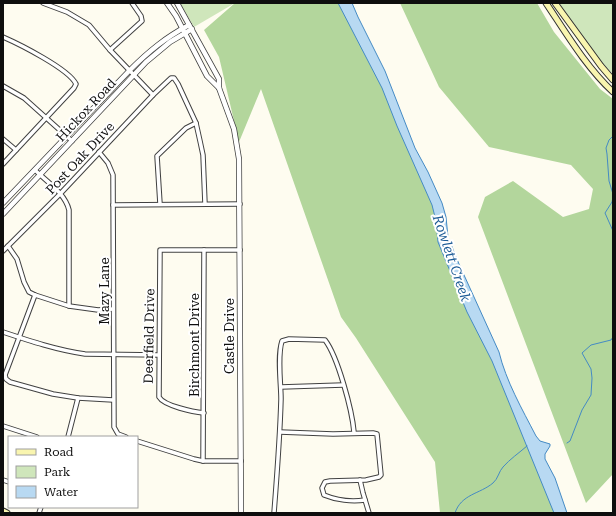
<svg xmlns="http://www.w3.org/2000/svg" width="616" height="516" viewBox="0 0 616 516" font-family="'Roboto Serif',serif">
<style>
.green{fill:#cfe6bb}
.forest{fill:#b3d69c}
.water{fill:#b8d9f2;stroke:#448ac4}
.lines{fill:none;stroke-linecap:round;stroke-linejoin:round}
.stream{stroke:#448ac4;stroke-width:1}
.minor-casing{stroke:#414141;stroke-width:5.5}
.tertiary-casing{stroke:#414141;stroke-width:6}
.secondary-casing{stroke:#303030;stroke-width:7}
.minor{stroke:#fff;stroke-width:3.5}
.tertiary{stroke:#fff;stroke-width:4.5}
.secondary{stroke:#f9f5af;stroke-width:5}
.labels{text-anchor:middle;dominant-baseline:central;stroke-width:4;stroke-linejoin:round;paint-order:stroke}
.street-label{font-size:13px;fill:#0e0e0e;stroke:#fff}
.water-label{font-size:14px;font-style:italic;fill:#1f5d97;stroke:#fff}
</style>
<rect width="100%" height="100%" fill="#fefcf0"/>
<g class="green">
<polygon points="180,3 235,3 194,27"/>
<polygon points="559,3 613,3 613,74 602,63"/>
</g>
<g class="forest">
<polygon points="235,3 341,3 382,77 423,176 559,513 440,513 435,462 356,338 341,317 261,89 239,142 219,57 204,30"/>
<polygon points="400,3 537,3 554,32 600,89 613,99 613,474 586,503 478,217 485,197 513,181 563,217 589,209 593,189 571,165 489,147 439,87"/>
</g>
<path class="water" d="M 338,3 L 352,3 L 358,17 L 385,71 L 415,148 L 428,172 L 442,203 L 446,217 L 448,237 L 459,264 L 499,352 C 506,381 522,409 536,436 L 540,441 L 550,444 L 550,446 L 545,454 L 545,459 L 555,478 L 567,513 L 554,513 L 492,361 L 467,312 L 438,242 L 436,221 L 432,205 L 397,126 L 382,88 Z"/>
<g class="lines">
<g class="stream">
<polyline points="613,136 609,140 606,148 607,154 609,181 613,194"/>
<polyline points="613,197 612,202 605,213 613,231"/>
<polyline points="567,443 570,441 582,410 591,395 592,378 591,369 582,353 591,345 611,340 613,337"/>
<path d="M 455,513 C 461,494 480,494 493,483 C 498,479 499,471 503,467 C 510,459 519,453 527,446"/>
</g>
<defs>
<g id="minor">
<polyline points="43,3 67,12 89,25 110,50 153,95"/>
<path d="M 3,37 C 19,44 69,69 76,84 L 74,88 L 3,164"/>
<polyline points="110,50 142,21 141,16 132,3"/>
<polyline points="3,86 24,98 72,141"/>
<polyline points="3,139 16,150"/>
<polyline points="99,152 108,163 113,175 114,427 118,434 126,437"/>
<path d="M 35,170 C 47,182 65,193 69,210 L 69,306"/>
<polyline points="160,204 157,156 186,128 196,123"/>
<polyline points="113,205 240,204"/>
<polyline points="8,246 17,259 24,282 29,292 35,295 69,306 98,310 113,309"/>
<polyline points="3,251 60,194 153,95 171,78 174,78 178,84 196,123 200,141 203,155 205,204"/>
<polyline points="35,295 5,375 6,379 10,382 53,394 78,398 113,400"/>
<path d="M 3,332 C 30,341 57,350 85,354 L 159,355"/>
<polyline points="281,387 343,385"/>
<path d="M 204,413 C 194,412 164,406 159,397 L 160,250 L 240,250"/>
<polyline points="3,426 37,437"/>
<path d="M 280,432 L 333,434 L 373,433 L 377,434 L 381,475 L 379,477 L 366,480 L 330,481 L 325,482 L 322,488 L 324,495 C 336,500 352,502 365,500"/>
<polyline points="68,437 78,398"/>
<polyline points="137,441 194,459 203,461 241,461"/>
<polyline points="203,461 204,250"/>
<polyline points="3,480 9,482"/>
<polyline points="360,480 363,493 369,513"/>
<polyline points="39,513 41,507"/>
<path d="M 274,513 C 277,475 280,437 281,399 C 281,383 277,356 282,341 L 289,339 L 325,340 C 338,357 352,410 354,432"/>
</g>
<g id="tertiary">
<polyline points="167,3 176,16 207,76 219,88"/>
<polyline points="177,3 219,79 219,88 234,129 239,159 241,513"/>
<path d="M 3,203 L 130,70 C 149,51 165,38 189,25"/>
<polyline points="3,214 146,62 170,42 192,29"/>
</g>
<g id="secondary">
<path d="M 546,3 C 566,33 586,67 613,92"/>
<polyline points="555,3 601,66 613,80"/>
<polyline points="3,511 7,513"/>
</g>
</defs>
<use href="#minor" class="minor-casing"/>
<use href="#tertiary" class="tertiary-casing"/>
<use href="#secondary" class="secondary-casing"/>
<use href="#minor" class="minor"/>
<use href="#tertiary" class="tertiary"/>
<use href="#secondary" class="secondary"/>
</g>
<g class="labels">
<g class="street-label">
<text transform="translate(86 110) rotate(-47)">Hickox Road</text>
<text transform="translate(80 158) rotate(-47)">Post Oak Drive</text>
<text transform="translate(104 291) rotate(-90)">Mazy Lane</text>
<text transform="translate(149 336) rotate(-89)">Deerfield Drive</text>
<text transform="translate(229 336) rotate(-90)">Castle Drive</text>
<text transform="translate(194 345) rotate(-90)">Birchmont Drive</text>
</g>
<g class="water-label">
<text transform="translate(452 258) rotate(71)">Rowlett Creek</text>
</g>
</g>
<rect width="616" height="516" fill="none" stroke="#0e0e0e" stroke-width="8"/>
<rect x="8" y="436" width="130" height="72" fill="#ffffff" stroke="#9f9f9f"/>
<rect x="16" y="449" width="20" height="6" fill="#f9f5af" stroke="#9f9f9f"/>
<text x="44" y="456" font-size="12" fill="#0e0e0e">Road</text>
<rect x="16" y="466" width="20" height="12" fill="#cfe6bb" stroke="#9f9f9f"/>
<text x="44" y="476" font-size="12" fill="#0e0e0e">Park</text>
<rect x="16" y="486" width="20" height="12" fill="#b8d9f2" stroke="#9f9f9f"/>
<text x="44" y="496" font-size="12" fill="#0e0e0e">Water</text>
</svg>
